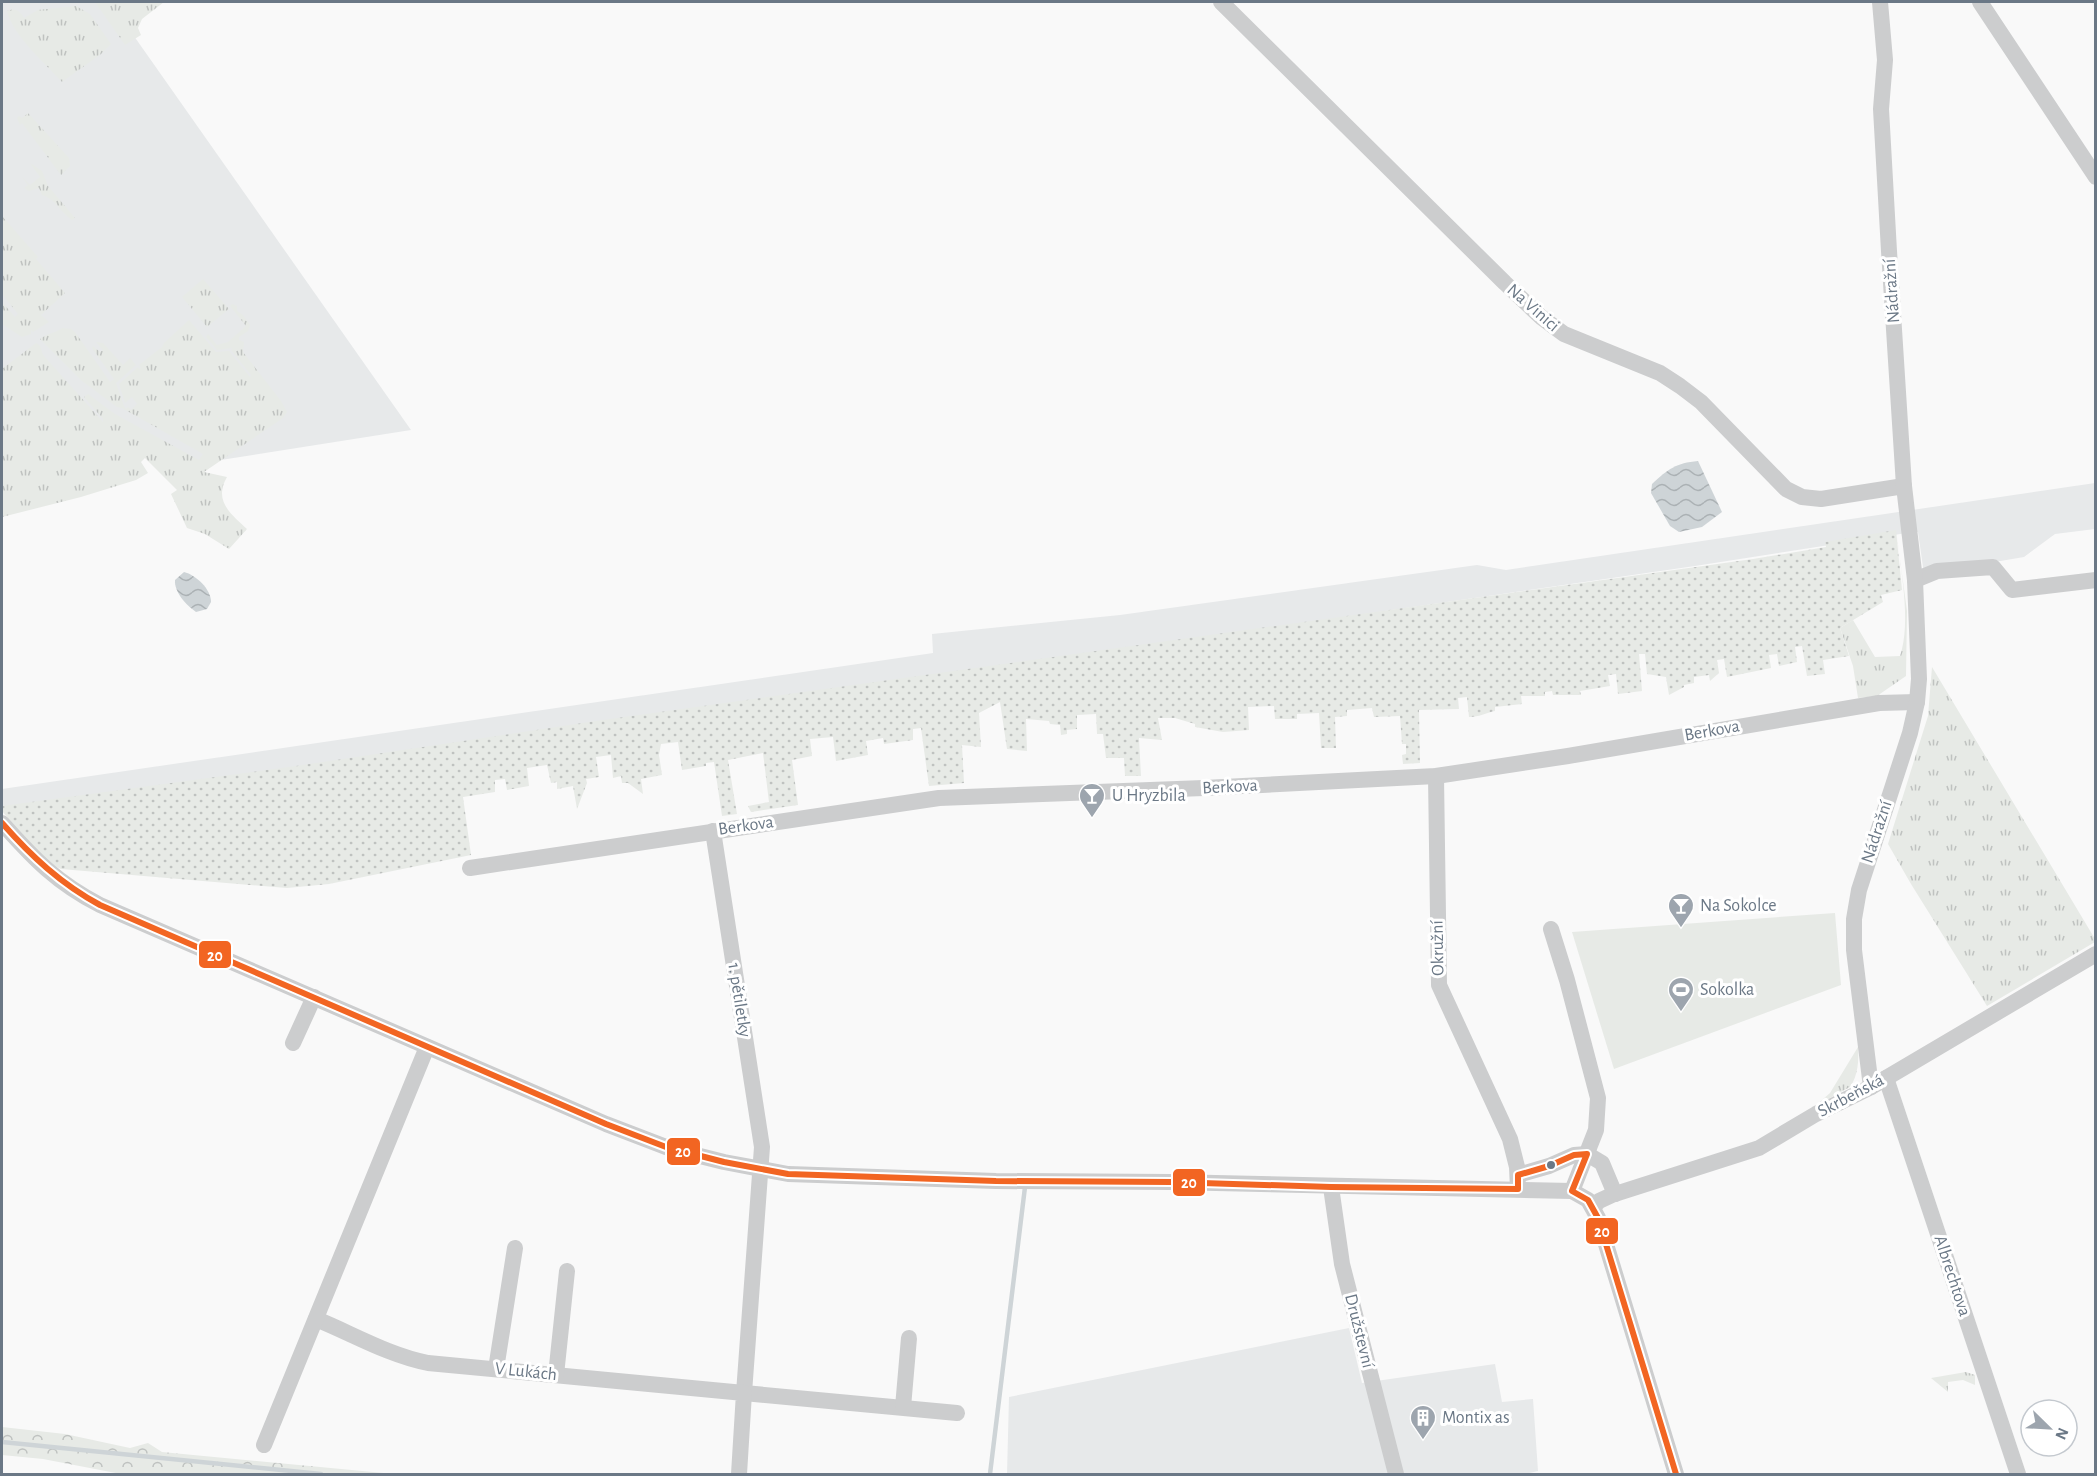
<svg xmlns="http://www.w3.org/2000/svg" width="2097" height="1476" viewBox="0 0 2097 1476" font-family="'Alegreya Sans',sans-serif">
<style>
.built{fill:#e7e9ea}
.grass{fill:url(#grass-tufts)}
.forest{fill:url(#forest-crowns)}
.garden{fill:url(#garden-dots)}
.pitch{fill:#e7eae6}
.water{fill:url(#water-waves)}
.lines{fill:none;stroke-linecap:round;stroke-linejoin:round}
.stream{stroke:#ced4d7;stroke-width:4.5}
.minor{stroke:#cccdce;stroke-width:16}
.bus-1-casing{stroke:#fff;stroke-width:10}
.bus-1{stroke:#f26522;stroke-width:6}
.bus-dot{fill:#6b7886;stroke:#fff;stroke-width:2}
.labels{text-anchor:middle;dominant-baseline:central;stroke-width:6;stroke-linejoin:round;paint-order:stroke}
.street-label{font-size:18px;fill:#6b7886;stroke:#fff}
.poi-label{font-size:18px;fill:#6b7886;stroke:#fff;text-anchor:start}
.line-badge{stroke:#fff;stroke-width:2}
.badge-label{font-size:16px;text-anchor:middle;font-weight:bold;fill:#fff}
</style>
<defs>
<pattern id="grass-tufts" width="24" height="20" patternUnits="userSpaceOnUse" patternTransform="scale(1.5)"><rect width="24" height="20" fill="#e7eae6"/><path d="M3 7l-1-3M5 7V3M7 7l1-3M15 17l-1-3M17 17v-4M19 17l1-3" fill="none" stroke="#bfc2c0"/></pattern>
<pattern id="forest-crowns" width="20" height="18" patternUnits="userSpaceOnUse" patternTransform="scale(1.5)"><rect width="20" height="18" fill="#e7eae6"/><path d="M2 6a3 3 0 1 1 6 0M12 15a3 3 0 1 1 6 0" fill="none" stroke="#bfc2c0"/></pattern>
<pattern id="garden-dots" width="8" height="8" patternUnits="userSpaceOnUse" patternTransform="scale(1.5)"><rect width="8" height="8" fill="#e7eae6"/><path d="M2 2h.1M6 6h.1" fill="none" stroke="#bfc2c0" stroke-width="1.8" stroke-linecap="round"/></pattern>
<pattern id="water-waves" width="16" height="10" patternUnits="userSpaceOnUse" patternTransform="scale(1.5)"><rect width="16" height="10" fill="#ced4d7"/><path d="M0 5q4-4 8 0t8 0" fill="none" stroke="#abb1b4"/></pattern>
</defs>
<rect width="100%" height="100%" fill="#f9f9f9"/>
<g class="built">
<polygon points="2,2 110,2 411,430 176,467 156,448 2,497"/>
<polygon points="2095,483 2095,529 2055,534 2024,557 1924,574 1918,532 1913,532 1695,566 2,812 2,789 933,653 932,634 1120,615 1477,565 1506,570"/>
<polygon points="1349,1328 1362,1383 1495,1364 1502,1402 1533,1399 1538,1471 1525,1474 1007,1474 1009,1397"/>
</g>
<g class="grass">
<polygon points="95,2 164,2 142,19 138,28 141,35 125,45"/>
<path d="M 76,6 L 90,14 L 111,44 L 101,54 L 62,82 C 45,63 13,36 7,11 C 16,7 20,11 24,18 L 38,10 Z"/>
<polygon points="28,113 69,158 70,166 61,175 22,123 20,125 17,118 19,116 22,118"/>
<path d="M 30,163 L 42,171 L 48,186 L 75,218 L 72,220 C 60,212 56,199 42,195 L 39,188 L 29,191 L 24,188 L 28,185 L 21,176 L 30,185 L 40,177 Z"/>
<polygon points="2,216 38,257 36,259 65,293 41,315 49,322 33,332 31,330 31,334 22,337 2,324 2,302 15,317 18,314 2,294"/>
<polygon points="203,279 229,309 207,327 182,297"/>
<path d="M 232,304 L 237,306 L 237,311 L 243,315 L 250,325 L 248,331 L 239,337 L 239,340 L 244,342 L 243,352 L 281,401 L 287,412 L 283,418 L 204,472 L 227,477 C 213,501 231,514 247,529 L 229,549 L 205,534 L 187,528 L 171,494 L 177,490 L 145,458 L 141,462 L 148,473 L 136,480 L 81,497 L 2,517 L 2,369 L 36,343 C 43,346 40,351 44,356 L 103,422 L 103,419 L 84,397 L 88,394 L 115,414 L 199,460 L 203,454 L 122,408 L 117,407 L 82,381 L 40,339 C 48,333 58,332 62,328 L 71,329 L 75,332 L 110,382 L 114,379 L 92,348 L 93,346 L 100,352 L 103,350 L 96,342 L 103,343 L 123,365 L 130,358 L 136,365 L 116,383 L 124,406 L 126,409 L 128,407 L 131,410 L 137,404 L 132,397 L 125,403 L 119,384 L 138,367 L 139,369 L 141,368 L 139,365 L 162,347 L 164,343 L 189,320 L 216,352 L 229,351 L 250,377 L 251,375 L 231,350 L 232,348 L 217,350 L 206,337 L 208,334 L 217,345 L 228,342 L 246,326 L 230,306 Z"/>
<path d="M 1896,530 L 1907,611 L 1906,676 L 1877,696 L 1858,698 L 1853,666 L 1840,628 L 1853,620 L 1875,657 L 1900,656 C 1912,622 1900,566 1896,530 Z"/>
<polygon points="1932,667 2095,939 2095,942 1987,1006 1911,884 1888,844 1928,716"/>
<path d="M 1858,1047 C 1859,1060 1858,1076 1850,1087 L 1815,1106 L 1830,1093 Z"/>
<polygon points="1966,1372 1975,1375 1975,1385 1963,1380 1948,1382 1948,1392 1931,1378"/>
</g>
<polygon class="forest" points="2,1427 65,1434 130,1448 148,1443 162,1452 394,1474 121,1474 43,1459 2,1455"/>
<path class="garden" d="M 1896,530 L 1902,590 L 1881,595 L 1883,602 L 1840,628 L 1849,656 L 1823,660 L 1825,674 L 1807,676 L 1802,646 L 1795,647 L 1797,662 L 1779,666 L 1777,654 L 1769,655 L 1771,668 L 1727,677 L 1724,659 L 1717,660 L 1719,673 L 1710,681 L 1709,675 L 1694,677 L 1694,683 L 1684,685 L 1684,687 L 1669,695 L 1666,677 L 1647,674 L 1645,654 L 1639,654 L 1642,691 L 1618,694 L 1616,674 L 1608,675 L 1610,686 L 1580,691 L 1581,695 L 1553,695 L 1552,691 L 1545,692 L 1545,696 L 1521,696 L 1522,704 L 1495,707 L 1495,711 C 1486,713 1479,717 1469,717 L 1467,697 L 1458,698 L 1459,709 L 1419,710 L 1420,763 L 1403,764 L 1402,755 L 1406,754 L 1406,744 L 1402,744 L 1400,716 L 1374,717 L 1372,708 L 1347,710 L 1347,716 L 1335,717 L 1336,748 L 1321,748 L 1319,713 L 1297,714 L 1297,719 L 1275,719 L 1274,706 L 1248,707 L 1249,730 L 1223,732 L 1195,727 L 1195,724 L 1175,718 L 1158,718 L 1162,740 L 1139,738 L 1141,776 L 1125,776 L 1124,758 L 1106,758 L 1103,734 L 1097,734 L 1096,714 L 1077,715 L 1077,729 L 1067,730 L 1067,734 L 1061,735 L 1060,725 L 1050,724 L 1049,721 L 1026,719 L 1027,751 L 1007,749 L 1000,702 L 979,713 L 981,747 L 962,745 L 964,783 L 929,786 L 921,728 L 913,729 L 913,740 L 884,744 L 883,738 L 866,741 L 868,755 L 836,761 L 833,737 L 810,739 L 812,756 L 792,760 L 798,805 L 751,812 L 748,806 L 769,802 L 763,753 L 728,760 L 737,814 L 722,816 L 714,762 L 706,763 L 706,766 L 682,770 L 678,742 L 661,744 L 659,755 L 662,775 L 641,779 L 643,794 L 628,783 L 622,783 L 621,776 L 613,778 L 611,755 L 596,757 L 599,777 L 586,779 L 587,783 L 577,809 L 573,786 L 557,789 L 557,782 L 551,783 L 547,765 L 527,768 L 529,786 L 507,790 L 505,779 L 495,780 L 495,792 L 463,797 L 471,855 L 329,884 L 287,888 L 61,869 C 42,861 16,827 2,811 L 2,806 L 296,766 L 596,721 L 1753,559 L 1826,547 L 1825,542 Z"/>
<polygon class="pitch" points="1835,913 1841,985 1614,1069 1572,932"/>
<g class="water">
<path d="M 1698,461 L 1722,512 L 1702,527 L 1679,532 L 1670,526 L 1651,493 L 1652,484 C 1668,469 1676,463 1698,461 Z"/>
<path d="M 184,572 C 196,575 211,589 211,602 L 207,609 L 196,612 C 186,605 174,592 175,580 Z"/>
</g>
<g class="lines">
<g class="stream">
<polyline points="2,1442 321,1474"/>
<polyline points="990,1474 1025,1187"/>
</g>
<g class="minor">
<polyline points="1221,2 1505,283 1541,317 1564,334 1660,373 1680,386 1701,402 1786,489 1802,497 1821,499 1904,486"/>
<polyline points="1980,2 2096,177"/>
<polyline points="1915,580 1937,571 1993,567 2012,590 2096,580"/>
<polyline points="1436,776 1439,985 1510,1139 1517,1167 1518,1189"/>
<path d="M 2,823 C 34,859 57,883 100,905 L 606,1124 L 666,1147 L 696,1155 L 724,1162 L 788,1174 L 996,1181 L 1171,1182 L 1572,1191 L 1588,1200 L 1598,1218 L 1676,1474"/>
<polyline points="713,831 762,1147 744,1393 957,1413"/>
<polyline points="470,868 939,798 1204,788 1436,776 1568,756 1879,703 1917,702"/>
<polyline points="1551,929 1567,980 1598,1098 1596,1130 1572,1191"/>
<polyline points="293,1043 314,997"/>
<polyline points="1886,1078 2018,1474"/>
<polyline points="1871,1087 1854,950 1854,919 1859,890 1910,733 1917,702 1919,679 1915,580 1904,486 1889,251 1881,109 1885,60 1880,2"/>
<polyline points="1518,1175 1549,1166 1574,1155 1587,1154 1602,1163 1615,1194"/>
<polyline points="1331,1187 1342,1264 1396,1474"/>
<polyline points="1593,1207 1599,1201 1612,1195 1759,1148 1816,1114 1871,1087 2096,954"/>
<path d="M 316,1319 C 353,1334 388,1355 428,1363 L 744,1393 L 739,1474"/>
<polyline points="496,1369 515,1248"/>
<polyline points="556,1375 567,1271"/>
<polyline points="903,1407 909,1338"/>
<polyline points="264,1445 427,1047"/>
</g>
<defs>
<path id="bus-1" d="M 2,823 C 31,856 61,884 100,905 L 606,1124 L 666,1147 L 724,1162 L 788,1174 L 996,1181 L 1171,1182 L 1331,1187 L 1518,1189 L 1518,1175 L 1549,1166 L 1574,1155 L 1587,1154 L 1572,1191 L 1588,1200 L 1598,1218 L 1676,1474"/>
</defs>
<use href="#bus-1" class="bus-1-casing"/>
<use href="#bus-1" class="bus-1"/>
</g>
<defs>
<symbol id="bar-pin" viewBox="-11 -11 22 30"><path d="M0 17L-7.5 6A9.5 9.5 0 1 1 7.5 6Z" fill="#9da5ae" stroke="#fff"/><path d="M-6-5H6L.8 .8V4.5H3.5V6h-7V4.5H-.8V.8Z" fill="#fff"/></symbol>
<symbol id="stadium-pin" viewBox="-11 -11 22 30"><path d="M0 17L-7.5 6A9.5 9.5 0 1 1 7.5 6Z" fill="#9da5ae" stroke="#fff"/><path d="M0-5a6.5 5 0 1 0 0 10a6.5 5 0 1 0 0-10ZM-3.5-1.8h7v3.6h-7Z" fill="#fff"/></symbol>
<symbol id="building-pin" viewBox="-11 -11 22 30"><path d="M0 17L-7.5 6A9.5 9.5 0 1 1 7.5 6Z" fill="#9da5ae" stroke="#fff"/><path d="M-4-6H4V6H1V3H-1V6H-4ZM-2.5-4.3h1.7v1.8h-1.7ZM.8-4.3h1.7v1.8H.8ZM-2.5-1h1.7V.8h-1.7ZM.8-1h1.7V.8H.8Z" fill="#fff"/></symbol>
</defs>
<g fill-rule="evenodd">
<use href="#bar-pin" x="1077" y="781" width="30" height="40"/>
<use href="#bar-pin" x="1666" y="891" width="30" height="40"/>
<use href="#stadium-pin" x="1666" y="975" width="30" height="40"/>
<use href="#building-pin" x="1408" y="1403" width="30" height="40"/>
</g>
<circle class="bus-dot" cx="1551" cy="1165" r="5"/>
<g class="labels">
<g class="street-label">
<text transform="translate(1892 291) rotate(-94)">Nádražní</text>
<text transform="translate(1533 308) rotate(41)">Na Vinici</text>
<text transform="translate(1712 731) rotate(-10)">Berkova</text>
<text transform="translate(1230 787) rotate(-3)">Berkova</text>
<text transform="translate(746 826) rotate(-8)">Berkova</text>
<text transform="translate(1877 832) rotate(-72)">Nádražní</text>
<text transform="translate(1438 948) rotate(-91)">Okružní</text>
<text transform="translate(739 1000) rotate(81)">1. pětiletky</text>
<text transform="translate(1851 1096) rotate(-28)">Skrbeňská</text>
<text transform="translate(1952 1276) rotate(72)">Albrechtova</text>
<text transform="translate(1359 1331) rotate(76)">Družstevní</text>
<text transform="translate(526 1372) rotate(6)">V Lukách</text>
</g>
<g class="poi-label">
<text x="1112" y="796">U Hryzbila</text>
<text x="1700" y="906">Na Sokolce</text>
<text x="1700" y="990">Sokolka</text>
<text x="1442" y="1418">Montix as</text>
</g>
</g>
<g class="line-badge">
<rect x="198" y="940" width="34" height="29" rx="6" fill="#f26522"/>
<rect x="666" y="1137" width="35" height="29" rx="6" fill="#f26522"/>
<rect x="1172" y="1168" width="34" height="29" rx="6" fill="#f26522"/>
<rect x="1585" y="1217" width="34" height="28" rx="6" fill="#f26522"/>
</g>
<g class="badge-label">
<text x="215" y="961">20</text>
<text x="683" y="1157">20</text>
<text x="1189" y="1188">20</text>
<text x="1602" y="1237">20</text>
</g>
<rect width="2097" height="1476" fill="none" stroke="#6b7886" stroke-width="6"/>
<g transform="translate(2049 1428) rotate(114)"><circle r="28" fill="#ffffff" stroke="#c4c9cf" stroke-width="1.5"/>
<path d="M0-4.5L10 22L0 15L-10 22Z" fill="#9da5ae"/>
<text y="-9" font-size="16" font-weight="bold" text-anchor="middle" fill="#6b7886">N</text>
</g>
</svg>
